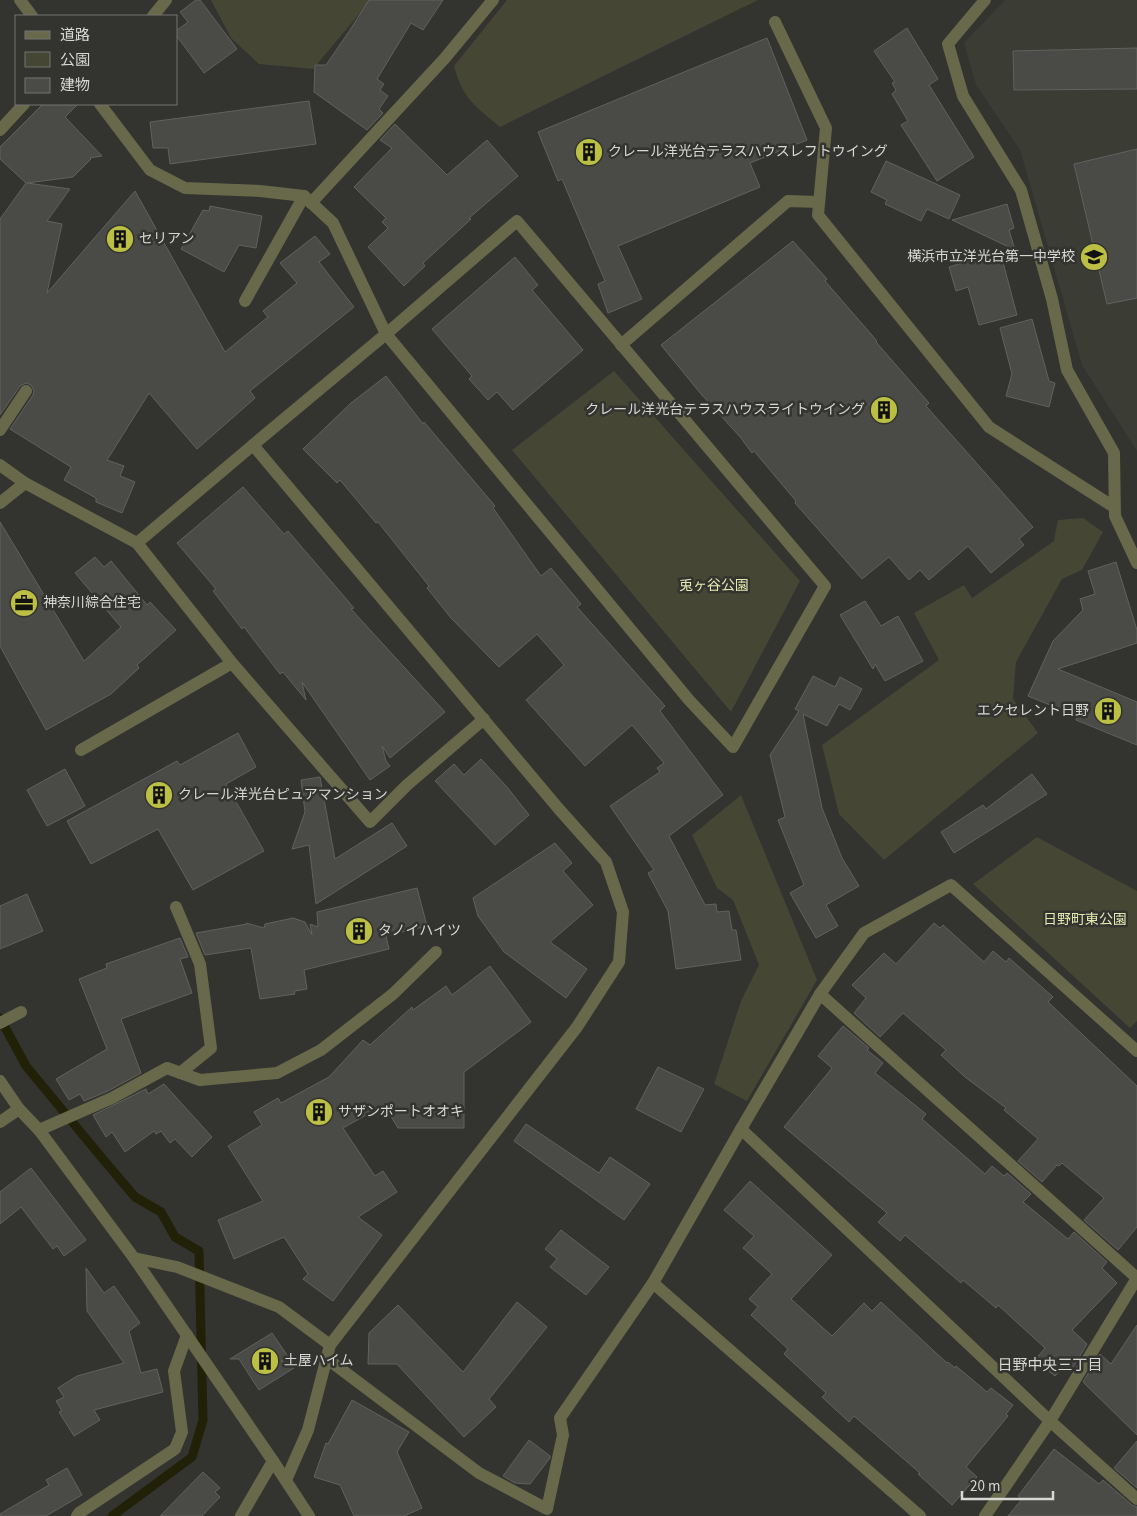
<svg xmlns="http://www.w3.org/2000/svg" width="1137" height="1516" viewBox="0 0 1137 1516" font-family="'Source Sans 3','Noto Sans JP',sans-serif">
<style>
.built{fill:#3b3c33}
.green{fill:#454634}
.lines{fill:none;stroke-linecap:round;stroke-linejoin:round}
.stream{stroke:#202107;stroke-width:9}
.building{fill:#4a4a46;stroke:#61625e}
.service{stroke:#67694a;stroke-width:12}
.minor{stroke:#67694a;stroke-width:12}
.tertiary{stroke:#67694a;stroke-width:12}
.labels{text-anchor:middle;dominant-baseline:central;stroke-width:5;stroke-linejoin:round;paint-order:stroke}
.poi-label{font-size:14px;fill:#d7d7d4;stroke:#33332f;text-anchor:start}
.park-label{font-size:14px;fill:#e4e9b1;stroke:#33332f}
.neighbourhood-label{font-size:15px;fill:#d7d7d4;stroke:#33332f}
</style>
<rect width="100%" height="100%" fill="#33332f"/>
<polygon class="built" points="1005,0 1137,0 1137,451 1082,365 1020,150 976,85 964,43"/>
<g class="green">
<polygon points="211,0 371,0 313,69 259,64 231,38"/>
<path d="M 507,0 L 758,0 L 500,127 C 476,107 462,98 454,66 Z"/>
<polygon points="614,371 800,581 731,712 512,450"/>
<polygon points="1083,518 1103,532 1082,570 1062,579 1016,662 1013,699 1038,733 884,860 839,814 822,745 939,660 914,613 964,585 972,598 1054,541 1058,520"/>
<polygon points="741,795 817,980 747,1101 714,1084 741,1001 759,965 733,900 717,888 692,835"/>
<polygon points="1037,837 1137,891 1137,1021 1130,1028 973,884"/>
</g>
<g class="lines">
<polyline class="stream" points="0,1018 26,1066 102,1158 135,1197 161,1212 175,1237 199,1251 203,1420 192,1457 112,1516"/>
</g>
<g class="building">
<polygon points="196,0 200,0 237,49 204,73 176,35 176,31 188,22 180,12"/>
<polygon points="369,0 443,0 423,30 411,23 377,79 384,84 380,90 388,96 379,109 383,113 367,130 314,92 315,65 326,65 350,30"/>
<polygon points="907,28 938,79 929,85 974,157 937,181 901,125 908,121 892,94 896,90 892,83 895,82 874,51"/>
<polygon points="767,38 807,140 750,163 760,187 618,246 642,299 608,313 598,284 605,281 562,179 558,181 538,132"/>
<polygon points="1137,48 1137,89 1014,90 1013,51"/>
<polygon points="309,101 316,144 170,164 168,148 153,148 150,122"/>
<polygon points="43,104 78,104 65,117 102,156 90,158 91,159 73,177 27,183 70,189 47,221 62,224 47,293 135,191 225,352 268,317 263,311 297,283 280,263 315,236 330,254 319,262 354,307 250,391 255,398 197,449 149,393 107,460 124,466 120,476 135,482 122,513 96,502 96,498 64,480 71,467 10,429 33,395 34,391 31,385 26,383 20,386 0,415 0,219 26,183 0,159 0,147"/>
<polygon points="395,124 447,175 487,140 518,176 469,218 471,219 423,263 425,266 404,286 368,247 388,228 382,222 386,218 354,187 392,148 380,140"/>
<polygon points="1137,149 1137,298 1107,304 1074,164"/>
<polygon points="886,161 960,195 949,219 927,209 921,221 885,204 887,200 871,192"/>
<polygon points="1007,204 1014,228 1009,230 1015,250 952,220"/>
<polygon points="210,206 262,216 256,248 239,245 224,272 181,249 203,210 209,211"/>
<polygon points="793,241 827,279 825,281 877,341 876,342 929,403 926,406 1033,527 1019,539 1024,545 991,573 968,546 929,580 920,570 909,580 889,557 862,579 795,503 796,501 754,451 752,453 741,438 701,394 661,345"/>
<polygon points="1000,251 1017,315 979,325 968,287 956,291 949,267"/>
<polygon points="515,257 538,285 532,290 583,350 513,410 497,392 488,400 469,379 472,376 432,329"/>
<polygon points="1032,319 1049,381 1055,383 1049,407 1006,396 1012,374 1000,328"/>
<polygon points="386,376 423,424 424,422 495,506 493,508 541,576 551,568 581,604 577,607 665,706 660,711 723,795 669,836 705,905 716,904 717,912 729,911 732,930 736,930 741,960 676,969 668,911 648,873 654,870 610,806 660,772 657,768 664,763 632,725 585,766 526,700 564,665 537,634 499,667 451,618 427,588 429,586 378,522 376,523 340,480 337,483 303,449 351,403"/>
<polygon points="243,487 284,534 288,531 354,608 351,609 445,712 390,758 382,746 386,761 390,766 370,780 302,682 306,700 283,672 280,674 244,627 242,629 213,591 216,589 177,543"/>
<polygon points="0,522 84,661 121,627 75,573 95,557 104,567 111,561 147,605 150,602 176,630 137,665 139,668 111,694 46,730 0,646"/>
<polygon points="1116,562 1137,630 1137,643 1058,669 1137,702 1137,745 1076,720 1077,716 1028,696 1053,641 1083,610 1080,599 1095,594 1088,571"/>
<polygon points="865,601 881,626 898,616 923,661 885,681 875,664 873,669 840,615"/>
<polygon points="813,676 835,687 840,677 862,689 850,710 839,704 827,726 803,714 822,808 842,858 859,886 826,905 838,926 816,938 790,893 804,885 778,820 785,817 770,755 799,711 795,709"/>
<polygon points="238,733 256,767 226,784 264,851 193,890 158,829 91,864 67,821 177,761 180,765"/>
<polygon points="481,759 507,787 529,815 495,845 435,781 454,764 464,775"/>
<polygon points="65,769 85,806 47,826 27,790"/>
<polygon points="1032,774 1047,794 954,853 941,832 983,805 986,809"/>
<polygon points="320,777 335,859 392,823 407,846 316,904 309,845 292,849 305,812 301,780"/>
<polygon points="555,843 572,863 563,871 593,905 550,942 587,969 566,998 504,952 478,916 473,898"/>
<polygon points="417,888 427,926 386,936 389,949 304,970 307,989 294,991 295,994 260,999 251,948 205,955 196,933 247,924 246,923 264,928 265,924 293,918 305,922 312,935 310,924 318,927 317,912"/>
<polygon points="27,894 43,931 0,949 0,906"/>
<polygon points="934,923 940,928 943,925 984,962 993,951 1006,962 1009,958 1053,997 1048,1002 1137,1086 1137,1227 1118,1250 1084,1220 1104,1198 1062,1163 1059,1166 1057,1165 1042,1182 1018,1161 1038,1139 1004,1110 1006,1108 965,1077 941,1055 946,1050 903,1013 880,1037 854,1013 866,998 852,985 884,953 896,964"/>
<polygon points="180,938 188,957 180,959 192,993 121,1019 141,1073 108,1091 84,1101 80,1094 69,1100 56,1079 107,1049 79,979 107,968 106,964"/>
<polygon points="490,966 531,1022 464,1072 464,1128 398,1128 384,1105 343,1128 375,1176 383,1171 397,1192 358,1217 382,1235 333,1301 303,1279 308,1274 284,1237 234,1259 218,1220 263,1201 228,1146 262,1125 254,1112 278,1098 281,1103 329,1077 363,1040 370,1045 412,1007 413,1010 446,986 452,995"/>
<polygon points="843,1026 869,1048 867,1050 883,1063 875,1073 926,1114 922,1119 985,1174 992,1166 1004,1176 1007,1173 1031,1194 1023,1202 1068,1239 1074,1232 1107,1262 1102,1268 1117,1283 1072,1330 1087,1344 1071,1371 1065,1365 1055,1376 1035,1360 1045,1348 998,1305 996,1308 963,1280 961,1283 905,1235 900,1241 878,1222 887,1213 784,1127 832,1068 818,1056"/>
<polygon points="658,1067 704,1089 681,1132 636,1109"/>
<polygon points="164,1084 212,1137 192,1157 175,1139 170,1143 161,1131 156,1134 154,1131 125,1152 112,1132 106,1137 93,1115 146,1089 148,1094"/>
<polygon points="526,1124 599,1173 610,1157 650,1184 624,1220 514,1141"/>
<polygon points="31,1168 86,1240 64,1256 57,1246 53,1249 21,1207 0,1224 0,1192"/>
<polygon points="750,1181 832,1255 791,1299 832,1336 864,1303 872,1311 881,1302 947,1363 948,1362 955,1368 956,1366 987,1392 991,1388 1013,1405 1006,1414 1008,1416 966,1467 977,1477 952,1505 918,1474 920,1473 854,1416 849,1422 822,1397 826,1393 784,1354 788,1349 751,1315 758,1307 749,1299 772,1274 743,1248 754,1236 724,1210"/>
<polygon points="561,1230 609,1267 586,1295 550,1267 557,1259 545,1249"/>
<polygon points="86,1268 104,1293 114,1286 140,1323 129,1331 141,1373 157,1369 163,1392 94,1410 100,1420 74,1436 59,1412 62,1411 56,1401 64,1397 58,1388 77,1376 124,1363 87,1311"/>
<polygon points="517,1302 547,1327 489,1399 496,1407 464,1437 397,1364 368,1364 369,1333 398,1305 463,1372"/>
<polygon points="1137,1325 1137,1435 1083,1382 1100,1354 1111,1364"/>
<polygon points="272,1333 291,1361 281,1361 294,1368 259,1390 239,1359 230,1359"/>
<polygon points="352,1400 409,1432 397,1452 422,1508 404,1516 354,1516 340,1485 314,1477 326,1443 328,1444"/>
<polygon points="529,1440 550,1456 550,1458 530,1484 515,1483 503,1476"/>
<polygon points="1137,1441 1137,1488 1114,1468"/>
<polygon points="1054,1449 1099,1484 1103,1480 1132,1505 1137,1507 1137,1516 1008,1516 1022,1499 1018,1496"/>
<polygon points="67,1468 82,1495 46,1516 0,1516 0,1514 49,1485 46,1480"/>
<polygon points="203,1472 220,1488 215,1492 220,1497 202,1516 160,1516"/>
</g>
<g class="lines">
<g class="service">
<polyline points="775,22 826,128 818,215 989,427 1114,507"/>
<polyline points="621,345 788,201 818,202"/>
<polyline points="81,750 232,663"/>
<polyline points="176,907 200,964 211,1048 180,1073"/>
<polyline points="0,1023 21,1012"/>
<polyline points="241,1516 273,1461"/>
</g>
<g class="minor">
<polyline points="20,0 32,16"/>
<polyline points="985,0 948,44 963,96 1021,190 1052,299 1067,370 1114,453 1115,516 1137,563"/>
<polyline points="153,16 166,0"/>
<polyline points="100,104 150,170 185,188 260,191 304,196 333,223 386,334 689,700 733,747 825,586 517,221 386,334 253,445"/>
<polyline points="0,130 24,104"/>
<polyline points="311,203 445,58 493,0"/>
<polyline points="245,301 304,196"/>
<polyline points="0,430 26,391"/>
<polyline points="0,465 25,483 137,543"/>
<polyline points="0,503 25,483"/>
<polyline points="820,994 864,933 951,885 1137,1051"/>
<polyline points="0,1081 19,1109 39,1130 134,1258 273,1461 309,1516"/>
<polyline points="741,1129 653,1283 920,1516"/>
<polyline points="39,1130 112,1098 167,1068 200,1080 277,1073 321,1050 393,994 436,952"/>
<polyline points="134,1258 177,1267 279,1307 330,1345"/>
<polyline points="326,1358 479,1473 547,1509 563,1435 560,1418 653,1283"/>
<polyline points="286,1480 308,1430 330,1345 577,1027 619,962 623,912 606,862 558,808 253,445 137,543 232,663 370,822 407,785 484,719"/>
<polyline points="77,1516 79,1513 175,1449 182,1432 174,1371 187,1335"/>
<polyline points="985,1516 1050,1421 1137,1278 820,994 741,1129 1050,1421 1137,1499"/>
</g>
<polyline class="tertiary" points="0,1122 19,1109"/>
</g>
<defs>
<symbol id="building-disc" viewBox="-11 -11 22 22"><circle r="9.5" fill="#bbc045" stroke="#33332f"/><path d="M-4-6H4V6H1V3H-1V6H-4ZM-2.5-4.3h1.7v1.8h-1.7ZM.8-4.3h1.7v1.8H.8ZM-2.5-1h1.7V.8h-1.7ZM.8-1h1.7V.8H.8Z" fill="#111"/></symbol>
<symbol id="school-disc" viewBox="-11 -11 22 22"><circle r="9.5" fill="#bbc045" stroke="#33332f"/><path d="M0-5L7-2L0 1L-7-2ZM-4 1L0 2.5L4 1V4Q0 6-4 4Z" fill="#111"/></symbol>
<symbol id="office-disc" viewBox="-11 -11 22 22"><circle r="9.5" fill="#bbc045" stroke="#33332f"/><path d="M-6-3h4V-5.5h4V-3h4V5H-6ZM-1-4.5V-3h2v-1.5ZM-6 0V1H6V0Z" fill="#111"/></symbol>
</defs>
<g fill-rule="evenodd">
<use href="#building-disc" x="573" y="136" width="32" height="32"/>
<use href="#building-disc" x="104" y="223" width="32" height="32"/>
<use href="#school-disc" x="1078" y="241" width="32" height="32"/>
<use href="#building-disc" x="868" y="394" width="32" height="32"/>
<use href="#office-disc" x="8" y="587" width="32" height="32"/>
<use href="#building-disc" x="1092" y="695" width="32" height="32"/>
<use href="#building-disc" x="143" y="779" width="32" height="32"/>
<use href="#building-disc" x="343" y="915" width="32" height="32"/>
<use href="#building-disc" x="303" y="1096" width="32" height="32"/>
<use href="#building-disc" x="249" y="1345" width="32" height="32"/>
</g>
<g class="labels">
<g class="poi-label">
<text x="608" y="152">クレール洋光台テラスハウスレフトウイング</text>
<text x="139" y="239">セリアン</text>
<text x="1075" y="257" text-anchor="end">横浜市立洋光台第一中学校</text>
<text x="865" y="410" text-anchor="end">クレール洋光台テラスハウスライトウイング</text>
<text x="43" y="603">神奈川綜合住宅</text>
<text x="1089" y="711" text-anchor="end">エクセレント日野</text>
<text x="178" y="795">クレール洋光台ピュアマンション</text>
<text x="378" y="931">タノイハイツ</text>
<text x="338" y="1112">サザンポートオオキ</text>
<text x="284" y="1361">土屋ハイム</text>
</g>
<g class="park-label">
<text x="714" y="586">兎ヶ谷公園</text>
<text x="1085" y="920">日野町東公園</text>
</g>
<g class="neighbourhood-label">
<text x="1050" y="1365">日野中央三丁目</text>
</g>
</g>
<rect x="15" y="15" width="162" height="90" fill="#33332f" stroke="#757571"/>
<rect x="25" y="31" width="25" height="8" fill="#67694a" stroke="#757571"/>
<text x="60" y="40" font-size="15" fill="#d7d7d4">道路</text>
<rect x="25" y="52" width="25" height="15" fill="#454634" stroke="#757571"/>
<text x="60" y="65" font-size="15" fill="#d7d7d4">公園</text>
<rect x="25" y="78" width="25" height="15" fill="#4a4a46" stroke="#757571"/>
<text x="60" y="90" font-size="15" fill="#d7d7d4">建物</text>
<path d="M962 1491v8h91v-8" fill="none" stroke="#d7d7d4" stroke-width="2.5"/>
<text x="970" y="1491" font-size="15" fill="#d7d7d4" stroke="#33332f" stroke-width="4" paint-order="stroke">20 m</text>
</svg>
